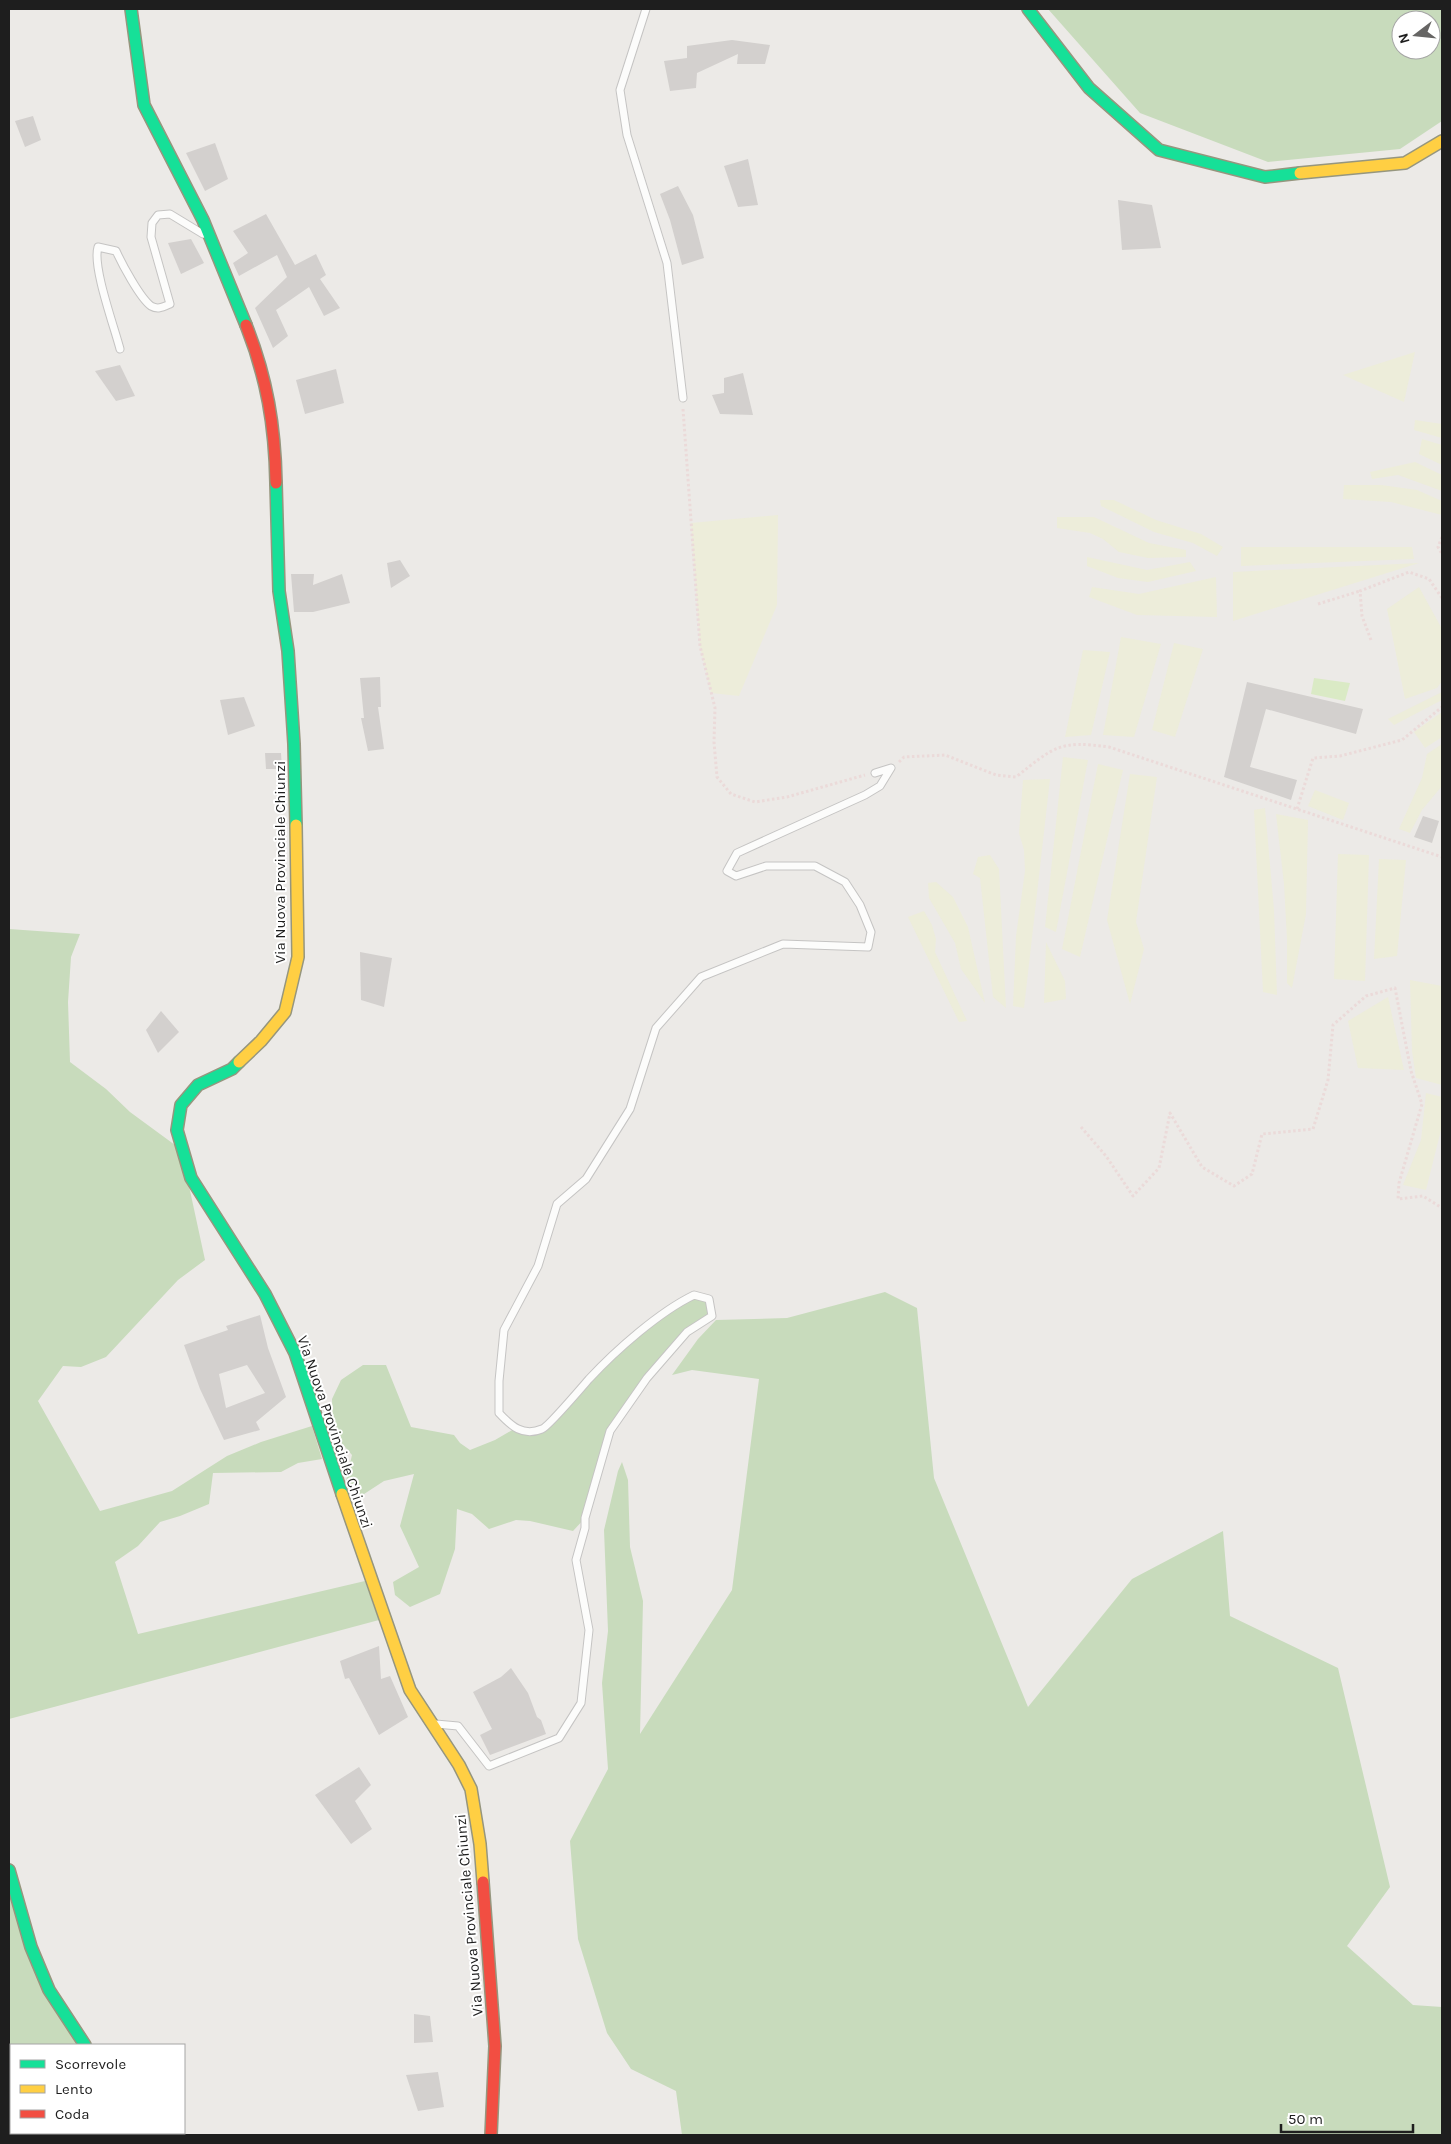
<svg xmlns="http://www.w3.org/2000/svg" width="1451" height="2144" viewBox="0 0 1451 2144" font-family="Karla,sans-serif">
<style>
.farmland{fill:#ededda}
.grass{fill:#daeac5}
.forest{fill:#c8dbbc;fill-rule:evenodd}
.building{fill:#d3d0ce;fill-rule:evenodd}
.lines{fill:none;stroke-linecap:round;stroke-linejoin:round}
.lane-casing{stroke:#c5c4c3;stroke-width:9}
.street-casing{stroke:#c5c4c3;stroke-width:16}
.fast-casing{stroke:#96967e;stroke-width:14}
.slow-casing{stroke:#96967e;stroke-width:14}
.jam-casing{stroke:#96967e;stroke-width:14}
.path{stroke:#ebdad9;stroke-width:3;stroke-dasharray:2.5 2.5;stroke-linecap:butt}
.lane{stroke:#fcfcfb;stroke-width:7}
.street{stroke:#fcfcfb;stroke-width:14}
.fast{stroke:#16e098;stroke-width:11}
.slow{stroke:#ffcf43;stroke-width:11}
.jam{stroke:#f24e42;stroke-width:11}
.labels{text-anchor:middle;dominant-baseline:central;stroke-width:4;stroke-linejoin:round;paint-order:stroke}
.street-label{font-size:15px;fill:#1e1e1e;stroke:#fff}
</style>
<rect width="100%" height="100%" fill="#eceae7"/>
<g class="farmland">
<polygon points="1415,352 1404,402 1343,375"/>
<polygon points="1415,420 1442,424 1442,438 1414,430"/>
<polygon points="1422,439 1442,445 1442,465 1419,454"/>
<polygon points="1415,462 1442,475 1442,491 1398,475 1372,479 1370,472"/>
<polygon points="1344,485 1381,485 1417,490 1442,501 1442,515 1391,502 1343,499"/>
<polygon points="1100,500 1114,500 1156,520 1201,534 1223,547 1217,556 1193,543 1154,532 1101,506"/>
<polygon points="778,515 777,605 739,696 711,693 700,646 691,523"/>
<polygon points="1057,517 1094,517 1149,543 1186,550 1186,557 1148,558 1119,552 1103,539 1090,533 1057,528"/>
<polygon points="1241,547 1412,547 1414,559 1241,566"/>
<polygon points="1087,557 1147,570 1190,562 1196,571 1148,582 1118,578 1087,566"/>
<polygon points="1419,563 1233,621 1233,572"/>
<polygon points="1216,577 1217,617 1137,615 1089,597 1092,587 1139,594"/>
<polygon points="1419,587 1442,629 1442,681 1437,688 1405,699 1387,609"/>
<polygon points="1121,637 1161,644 1134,737 1103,735"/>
<polygon points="1174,643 1203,649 1175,737 1152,730"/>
<polygon points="1083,650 1110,652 1091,735 1065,737"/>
<polygon points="1442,692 1442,700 1394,725 1388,719"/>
<polygon points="1442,712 1442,737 1425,748 1414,732"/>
<polygon points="1442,744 1442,786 1422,810 1410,833 1399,829 1422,778 1427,754"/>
<polygon points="1063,757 1088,760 1056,932 1045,927"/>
<polygon points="1098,764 1123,770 1080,957 1062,949"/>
<polygon points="1130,774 1157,777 1136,922 1144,949 1130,1004 1107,920"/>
<polygon points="1050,779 1024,1008 1013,1006 1016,936 1025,871 1024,850 1019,833 1023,780"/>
<polygon points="1315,790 1349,803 1343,820 1308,806"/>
<polygon points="1265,808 1274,910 1277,995 1263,992 1254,810"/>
<polygon points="1276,814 1308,820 1306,914 1292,988 1287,983 1287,939 1284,884"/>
<polygon points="1338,854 1369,855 1365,981 1334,979"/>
<polygon points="990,855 999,869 1006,1008 993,997 980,878 973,874 978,857"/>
<polygon points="1379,859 1406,860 1397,956 1374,959"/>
<polygon points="936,882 953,897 968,927 985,1003 961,969 955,943 929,898 928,883"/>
<polygon points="924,911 932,925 936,939 935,952 967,1021 959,1022 908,917"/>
<polygon points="1046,942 1065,981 1066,999 1044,1003"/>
<polygon points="1410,980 1442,986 1442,1085 1416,1078 1412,1051"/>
<polygon points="1388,997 1404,1070 1358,1068 1348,1021"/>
<polygon points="1426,1093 1442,1097 1442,1126 1426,1190 1403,1185 1421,1140"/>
</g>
<polygon class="grass" points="1314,678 1350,683 1345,701 1311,694"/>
<g class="forest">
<path d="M 1048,9 L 1442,9 L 1442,121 L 1400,149 L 1268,162 L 1140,113 ZM 1401,20 L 1431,20 L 1431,50 L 1401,50 Z"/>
<polygon points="9,929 80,934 71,957 68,1002 70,1062 106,1089 130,1112 175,1145 189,1186 205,1260 178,1280 106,1357 81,1367 63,1366 38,1401 100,1511 172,1491 227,1456 261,1442 312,1426 322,1459 298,1463 281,1472 213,1473 209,1504 180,1516 160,1522 138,1546 115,1562 138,1634 365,1581 379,1620 9,1719"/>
<polygon points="885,1292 917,1308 934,1478 1028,1707 1132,1579 1223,1531 1230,1616 1338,1668 1390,1887 1347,1946 1413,2005 1442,2007 1442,2135 682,2135 676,2091 631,2069 607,2033 578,1939 570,1841 608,1769 602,1683 608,1631 604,1530 618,1471 622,1462 628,1480 630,1547 643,1601 640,1734 732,1590 759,1379 692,1370 672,1375 698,1339 716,1320 787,1318"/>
<polygon points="694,1295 709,1299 712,1316 697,1325 647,1378 610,1431 585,1518 573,1531 530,1521 516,1520 489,1529 472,1514 457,1509 455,1549 440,1594 410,1607 395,1595 393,1582 419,1567 400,1526 414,1474 384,1481 361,1496 345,1485 352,1455 333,1433 332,1399 341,1380 363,1365 386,1365 411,1427 454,1435 460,1443 470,1450 495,1440 514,1429 543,1429 600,1368 671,1306"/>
<polygon points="9,1892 77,2045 11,2045 11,2133 130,2133 131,2135 9,2135"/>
</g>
<g class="building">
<polygon points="732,40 770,45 765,64 737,64 738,54 697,73 696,88 670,91 664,61 687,58 687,46"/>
<polygon points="33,116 41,140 25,147 15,121"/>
<polygon points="215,143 228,179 205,191 186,153"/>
<polygon points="748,159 758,205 738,207 724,166"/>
<polygon points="678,186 693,215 704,258 682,265 670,220 660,194"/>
<polygon points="1118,200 1152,205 1161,248 1122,250"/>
<polygon points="266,214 295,265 316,254 326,275 320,279 340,308 324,316 309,287 276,310 288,336 273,348 255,308 287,277 277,255 239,276 233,263 248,253 233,231"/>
<polygon points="191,239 204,263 181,274 168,243"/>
<polygon points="120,365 135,396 116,401 95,371"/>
<polygon points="336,369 344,403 305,414 296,380"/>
<polygon points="743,373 753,415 720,414 712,395 724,393 724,378"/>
<polygon points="400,560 410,576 391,588 387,563"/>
<polygon points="291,574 314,574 313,585 342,574 350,603 313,612 294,612"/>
<polygon points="380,677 381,707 378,707 384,749 368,751 361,718 364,718 360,678"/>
<polygon points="1247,682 1363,709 1356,734 1266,709 1250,767 1297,780 1291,800 1224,777"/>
<polygon points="244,697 255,726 228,735 220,700"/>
<polygon points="265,753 281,753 282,769 266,769"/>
<polygon points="1423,816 1439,821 1432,843 1414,837"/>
<polygon points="360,952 392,958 384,1007 361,1000"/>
<polygon points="161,1011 179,1032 158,1053 146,1030"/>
<path d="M 260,1315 L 268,1348 L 286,1397 L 256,1422 L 260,1430 L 224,1440 L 200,1389 L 184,1345 L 228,1330 L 226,1326 ZM 247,1365 L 265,1393 L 226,1408 L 219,1374 Z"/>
<polygon points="379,1646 381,1679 390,1676 408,1717 379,1735 349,1678 345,1679 340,1661"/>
<polygon points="511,1668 528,1693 537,1717 541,1720 546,1734 490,1755 480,1735 492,1729 473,1692 501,1677"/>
<polygon points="359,1767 371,1785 355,1801 372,1829 351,1844 315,1795"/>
<polygon points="414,2014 430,2016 433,2042 414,2043"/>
<polygon points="438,2072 444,2107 418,2111 406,2075"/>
</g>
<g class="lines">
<defs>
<g id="lane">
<polyline points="646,9 620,90 627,135 667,263 683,398"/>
<path d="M 120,349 C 114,326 92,266 98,247 L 116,251 C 122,264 140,298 151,306 C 158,310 163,307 170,304 L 151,237 L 152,223 L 158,215 L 170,214 L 203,234"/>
<path d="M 436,1724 L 458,1726 L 489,1766 L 559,1738 L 581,1703 L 589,1630 L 576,1560 L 585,1528 L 585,1518 L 610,1431 L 647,1378 L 687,1332 L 712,1316 L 709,1299 L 694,1295 C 659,1312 616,1350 589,1379 C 582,1387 548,1427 542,1429 C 523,1437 511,1426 499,1413 L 499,1381 L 504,1330 L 538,1266 L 557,1204 L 586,1179 L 630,1109 L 656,1028 L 701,977 L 783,944 L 868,947 L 871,932 L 860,905 L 845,882 L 815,866 L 766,866 L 736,876 L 727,871 L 737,853 L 865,795 L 880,786 L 891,768 L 875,773"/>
</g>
<polyline id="street" points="138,2133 139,2135"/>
<g id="fast">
<polyline points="131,9 144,105 203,220 246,325"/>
<polyline points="1028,9 1089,88 1159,150 1265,177 1300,173"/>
<polyline points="276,483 279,591 288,651 294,744 296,825"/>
<polyline points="239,1062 232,1069 198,1085 181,1105 177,1130 191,1178 265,1294 295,1353 342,1494"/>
<polyline points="9,1870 31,1947 49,1990 85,2045"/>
</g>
<g id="slow">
<polyline points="1300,173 1405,163 1442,141"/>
<polyline points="239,1062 261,1041 285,1012 298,957 296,825"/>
<polyline points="342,1494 410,1690 459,1765 471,1789 480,1844 483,1882"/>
</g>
<g id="jam">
<path d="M 246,325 C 267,378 275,426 276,483"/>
<polyline points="483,1882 495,2046 491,2135"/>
</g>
</defs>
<use href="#lane" class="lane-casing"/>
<use href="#street" class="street-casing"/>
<use href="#fast" class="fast-casing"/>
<use href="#slow" class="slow-casing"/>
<use href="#jam" class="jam-casing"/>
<g class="path">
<polyline points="683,409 700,646 715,708 714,742 717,777 731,794 755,802 787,797 865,775"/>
<polyline points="1442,537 1438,547 1442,554"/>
<polyline points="1318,604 1360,591"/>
<polyline points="1371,640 1362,616 1360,591 1409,572 1429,579 1442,598"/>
<path d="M 899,762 L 904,757 L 945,755 L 996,775 L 1016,777 C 1054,747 1059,740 1109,747 L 1442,857"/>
<polyline points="1297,809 1313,758 1340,756 1402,740 1442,707"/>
<polyline points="1081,1127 1106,1156 1133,1196 1159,1168 1170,1113 1202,1167 1234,1186 1252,1174 1262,1134 1313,1129 1328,1080 1333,1025 1366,996 1395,988 1411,1071 1422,1104 1399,1183 1398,1199 1423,1196 1442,1208"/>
</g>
<use href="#lane" class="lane"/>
<use href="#street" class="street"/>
<use href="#fast" class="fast"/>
<use href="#slow" class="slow"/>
<use href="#jam" class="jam"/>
</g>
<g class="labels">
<g class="street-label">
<text transform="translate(280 862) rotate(-90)">Via Nuova Provinciale Chiunzi</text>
<text transform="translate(335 1432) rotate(71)">Via Nuova Provinciale Chiunzi</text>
<text transform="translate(469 1915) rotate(-95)">Via Nuova Provinciale Chiunzi</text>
</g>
</g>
<rect width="1451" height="2144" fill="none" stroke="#1e1e1e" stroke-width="20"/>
<rect x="10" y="2044" width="175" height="90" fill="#ffffff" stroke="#a5a5a5"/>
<rect x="20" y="2060" width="25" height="8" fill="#16e098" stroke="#a5a5a5"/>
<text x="55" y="2069" font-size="15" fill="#1e1e1e">Scorrevole</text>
<rect x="20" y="2085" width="25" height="8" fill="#ffcf43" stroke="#a5a5a5"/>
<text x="55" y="2094" font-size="15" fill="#1e1e1e">Lento</text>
<rect x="20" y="2110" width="25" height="8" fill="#f24e42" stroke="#a5a5a5"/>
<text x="55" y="2119" font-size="15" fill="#1e1e1e">Coda</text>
<g transform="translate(1416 35) rotate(254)"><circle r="24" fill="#ffffff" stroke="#a5a5a5"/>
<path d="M0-4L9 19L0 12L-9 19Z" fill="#666564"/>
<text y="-8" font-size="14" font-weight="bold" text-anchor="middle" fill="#1e1e1e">N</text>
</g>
<path d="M1281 2124v8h132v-8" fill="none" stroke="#1e1e1e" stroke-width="2.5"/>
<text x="1288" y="2124" font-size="15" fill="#1e1e1e" stroke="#ffffff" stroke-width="4" paint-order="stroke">50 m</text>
</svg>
